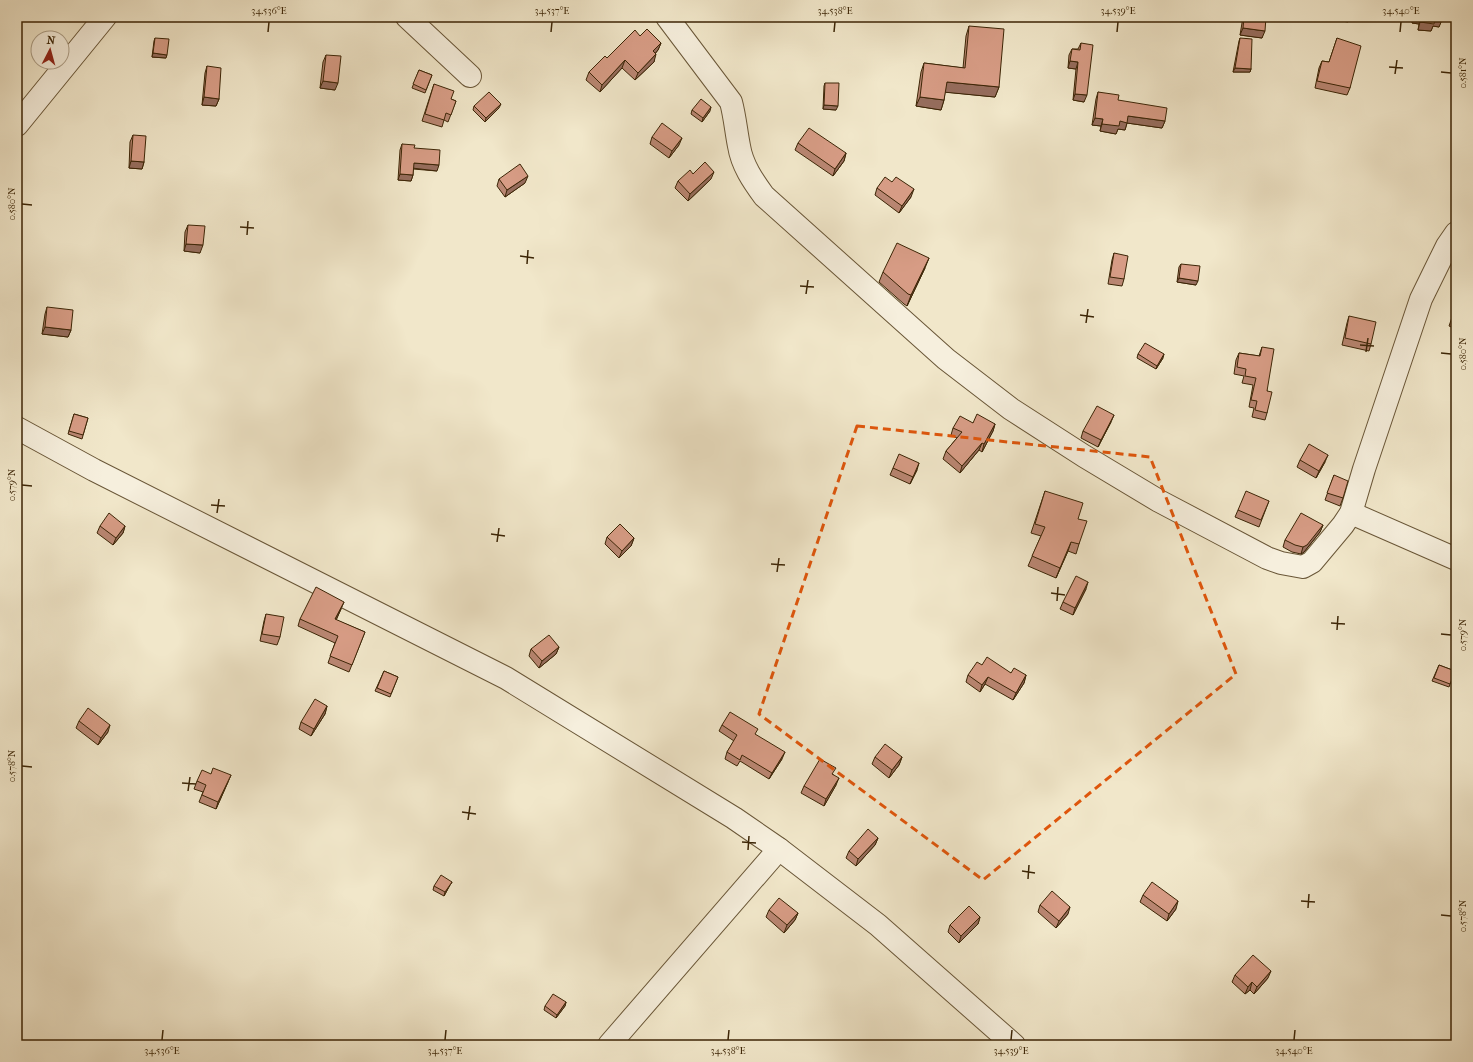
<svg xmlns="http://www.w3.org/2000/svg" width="1473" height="1062" viewBox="0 0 1473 1062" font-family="'IM FELL French Canon',serif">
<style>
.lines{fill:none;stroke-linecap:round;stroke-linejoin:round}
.minor-casing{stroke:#695637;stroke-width:24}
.minor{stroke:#f6efdd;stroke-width:22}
.wall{fill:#b98672;stroke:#3c2506}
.shaded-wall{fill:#966d5d;stroke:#3c2506}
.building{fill:#d79c85;stroke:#3c2506}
.marked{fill:none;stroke:#df560c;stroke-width:3;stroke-dasharray:8 5;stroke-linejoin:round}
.ticks{fill:none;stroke:#3c2506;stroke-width:1.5}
.neatline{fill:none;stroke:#3c2506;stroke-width:1.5}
.ticks-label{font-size:10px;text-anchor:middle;fill:#3c2506}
</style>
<rect width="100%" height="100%" fill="#f1e7ca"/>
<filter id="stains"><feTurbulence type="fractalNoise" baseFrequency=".005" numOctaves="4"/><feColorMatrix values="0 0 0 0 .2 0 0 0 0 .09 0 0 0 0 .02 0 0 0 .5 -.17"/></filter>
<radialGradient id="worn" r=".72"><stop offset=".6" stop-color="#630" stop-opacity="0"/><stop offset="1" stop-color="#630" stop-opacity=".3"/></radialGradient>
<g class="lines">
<defs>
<g id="minor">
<polyline points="407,17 470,76"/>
<path d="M 667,17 L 731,102 C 735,117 736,131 739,146 C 742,165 753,181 764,196 L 946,359 L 1011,409 L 1084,456 L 1159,501 L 1267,558 L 1281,563 L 1303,567 L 1312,562 L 1343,525 L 1351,513 L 1364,469 L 1421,299 L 1447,246 L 1456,233"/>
<polyline points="17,125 105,17"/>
<polyline points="17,428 94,470 506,678 734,818 779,849 878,925 1014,1045"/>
<polyline points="1351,513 1456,559"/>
<polyline points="609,1045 779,849"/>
</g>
</defs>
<use href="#minor" class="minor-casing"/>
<use href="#minor" class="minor"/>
</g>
<g class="wall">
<polygon points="734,17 746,17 745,21"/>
<polygon points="1243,17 1266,17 1262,38 1240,35"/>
<polygon points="1413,17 1442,17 1439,27 1433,26 1431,31 1418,30 1419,24 1412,23"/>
<polygon points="969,26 999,87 995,97 945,92 944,100 941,110 916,106 921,72 924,63 963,68 966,36"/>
<polygon points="640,36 661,43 658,50 655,54 654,62 635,80 622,68 600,92 586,80 589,72 607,58"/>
<polygon points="155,38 166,58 152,57 154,41"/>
<polygon points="1240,38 1251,69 1250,72 1233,72 1239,41"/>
<polygon points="1337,38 1350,88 1347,95 1315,88 1319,68 1322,61 1329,62"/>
<polygon points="1081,43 1084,102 1073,100 1076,69 1068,68 1069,55 1072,49 1078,49"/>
<polygon points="326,55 335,90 320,88 323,62"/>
<polygon points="207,66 219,99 216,106 202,105 205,73"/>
<polygon points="419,70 432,75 425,93 412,88"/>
<polygon points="825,83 836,110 823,109 824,86"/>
<polygon points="434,84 451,99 456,101 448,122 444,120 442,127 422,121"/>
<polygon points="1098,92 1165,121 1162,128 1127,123 1125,130 1118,129 1116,134 1100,131 1101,126 1092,125 1096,99"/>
<polygon points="474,106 499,108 485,122 473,110"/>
<polygon points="692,110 710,111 702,122 691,114"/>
<polygon points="133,135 144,162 142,169 129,168 130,142"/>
<polygon points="652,137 679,145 669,158 650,144"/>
<polygon points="798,143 846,153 844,161 833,176 795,150"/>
<polygon points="402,144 414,148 437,171 413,169 413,175 411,181 398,180 400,150"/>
<polygon points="693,174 711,179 688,201 675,188 678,181"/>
<polygon points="499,179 525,183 505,197 497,186"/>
<polygon points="892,182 911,197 899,213 875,195 877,188"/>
<polygon points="188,225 200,253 184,251 185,232"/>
<polygon points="1114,253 1124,279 1122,286 1108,284 1112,260"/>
<polygon points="1181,264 1196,285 1177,282 1179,267"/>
<polygon points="925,268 907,306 904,304 879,282 883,272"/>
<polygon points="1456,306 1456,329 1449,326"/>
<polygon points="47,307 71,330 68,337 42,334 45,314"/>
<polygon points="1349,316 1371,344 1369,351 1342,345 1347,323"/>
<polygon points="1262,347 1267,391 1267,413 1265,420 1252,417 1254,408 1249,407 1253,385 1242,383 1244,376 1234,374 1236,360 1239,353 1259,356"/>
<polygon points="1138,354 1163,358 1156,369 1137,358"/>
<polygon points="74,414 88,418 82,439 68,434"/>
<polygon points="1111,422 1098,447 1081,438 1083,431"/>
<polygon points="973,423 995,424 993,431 982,452 979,450 960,473 943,459 946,451 957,438 951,435 953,428"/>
<polygon points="1300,460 1325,462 1316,478 1297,467"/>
<polygon points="893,468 917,470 910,484 890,475"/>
<polygon points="1334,475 1343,498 1340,506 1325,500"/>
<polygon points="1045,491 1078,519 1079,544 1076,554 1068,551 1056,578 1028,566 1041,536 1031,533"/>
<polygon points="1269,501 1259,527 1235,517 1238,510"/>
<polygon points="1323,525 1320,532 1304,552 1301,554 1292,552 1283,547 1285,540"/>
<polygon points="100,526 125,526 123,533 113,545 97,533"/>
<polygon points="607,537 634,538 631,546 619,558 605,544"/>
<polygon points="1086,589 1073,615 1060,609 1063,602"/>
<polygon points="341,609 336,620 365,632 349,672 328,663 335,643 298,626 300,619"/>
<polygon points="266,614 280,637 277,645 260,641 264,621"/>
<polygon points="559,647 556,654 539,668 529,656 531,649"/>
<polygon points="982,665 1011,673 1026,675 1024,683 1013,700 985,684 980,692 966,682 968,675"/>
<polygon points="1439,665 1455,671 1449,687 1432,681"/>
<polygon points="384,671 398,677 390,697 375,691"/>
<polygon points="327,706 325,714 311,736 299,729 301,722"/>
<polygon points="79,721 108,732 98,745 76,728"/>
<polygon points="722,725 756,735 782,759 769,779 740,761 737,766 725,759 727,752 734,741 719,731"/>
<polygon points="875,757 902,757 899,765 889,778 872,764"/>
<polygon points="833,774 836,785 824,806 801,793 804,786"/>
<polygon points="197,781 228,782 216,809 199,802 203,792 194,789"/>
<polygon points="878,838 875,845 856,866 846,858 849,851"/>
<polygon points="452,882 450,885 444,896 433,890 434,886"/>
<polygon points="1143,895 1176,909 1167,921 1140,902"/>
<polygon points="1040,905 1068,914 1056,928 1038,912"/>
<polygon points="769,910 798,913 795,920 784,933 766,917"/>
<polygon points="980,917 978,924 959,943 948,932 950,925"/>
<polygon points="1235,975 1268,978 1254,994 1250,990 1245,994 1232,982"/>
<polygon points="566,1002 565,1006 556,1018 544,1010 545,1006"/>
</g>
<g class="shaded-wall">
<polygon points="706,17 720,17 719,18 705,19"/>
<polygon points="1330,17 1350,17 1348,22 1329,19"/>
<polygon points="1414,17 1421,17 1419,24 1412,23"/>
<polygon points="1435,19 1442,20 1439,27 1433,26 1431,31 1418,30 1420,22"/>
<polygon points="1243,28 1265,31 1262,38 1240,35"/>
<polygon points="661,43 658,50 651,58 653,51"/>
<polygon points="153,53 167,55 166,58 152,57"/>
<polygon points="656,54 654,62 635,80 638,73"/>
<polygon points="625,60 622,68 600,92 602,85"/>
<polygon points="1070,61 1078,62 1076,69 1068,68"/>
<polygon points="1235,68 1251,69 1250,72 1233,72"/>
<polygon points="323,81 338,83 335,90 320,88"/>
<polygon points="947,82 999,87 995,97 943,92"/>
<polygon points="1075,94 1087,95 1084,102 1073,100"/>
<polygon points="204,97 219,99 216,106 202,105"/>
<polygon points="920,97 944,100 941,110 916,106"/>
<polygon points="501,104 499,108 485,122 486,118"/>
<polygon points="824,105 838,106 836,110 823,109"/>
<polygon points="711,107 710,111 702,122 703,118"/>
<polygon points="1128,116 1165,121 1162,128 1127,123 1125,130 1118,129 1116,134 1100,131 1102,124"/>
<polygon points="1095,118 1103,119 1101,126 1092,125"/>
<polygon points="682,138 679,145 669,158 672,151"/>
<polygon points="846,153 844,161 833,176 835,169"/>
<polygon points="131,161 144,162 142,169 129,168"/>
<polygon points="414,163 439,165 437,171 412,168"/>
<polygon points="714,172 711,179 688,201 690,194"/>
<polygon points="400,174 413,175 411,181 398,180"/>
<polygon points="528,176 525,183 505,197 507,190"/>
<polygon points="914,189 911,197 899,213 902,206"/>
<polygon points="186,244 203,245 200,253 184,251"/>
<polygon points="929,258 925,268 907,306 911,295"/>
<polygon points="1179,278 1198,281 1196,285 1177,282"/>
<polygon points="45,327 71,330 68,337 42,334"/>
<polygon points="1164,354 1163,358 1156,369 1157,366"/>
<polygon points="1114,415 1111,422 1098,447 1101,440"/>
<polygon points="995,424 993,431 982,452 984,444"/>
<polygon points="982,443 979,450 960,473 962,466"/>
<polygon points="1328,455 1325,462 1316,478 1319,471"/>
<polygon points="919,463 917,470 910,484"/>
<polygon points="1323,525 1320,532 1304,552 1301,554 1303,547"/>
<polygon points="125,526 123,533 113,545 116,538"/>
<polygon points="634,538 631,546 619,558 622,551"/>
<polygon points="1071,542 1068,551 1056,578 1060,568"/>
<polygon points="1088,582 1086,589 1073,615 1075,608"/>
<polygon points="344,602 341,609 333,627 335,619"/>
<polygon points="559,647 556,654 539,668 542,661"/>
<polygon points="1026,675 1024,683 1013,700 1016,693"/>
<polygon points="988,677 985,684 980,692 982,685"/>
<polygon points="327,706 325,714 311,736 314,729"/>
<polygon points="110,725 108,732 98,745 101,738"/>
<polygon points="785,752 782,759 769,779 772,773"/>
<polygon points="902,757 899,765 889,778 892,770"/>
<polygon points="231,775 228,782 216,809 218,802"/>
<polygon points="839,778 836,785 824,806 826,799"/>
<polygon points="878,838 875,845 856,866 858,859"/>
<polygon points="452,882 450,885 444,896 445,892"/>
<polygon points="1178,901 1176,909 1167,921 1169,914"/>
<polygon points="1070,907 1068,914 1056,928 1059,921"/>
<polygon points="798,913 795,920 784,933 787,925"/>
<polygon points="980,917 978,924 959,943 961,936"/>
<polygon points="1271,971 1268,978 1254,994 1257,987"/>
<polygon points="1252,982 1250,990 1245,994 1248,987"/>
<polygon points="566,1002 565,1006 556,1018 557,1015"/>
</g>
<g class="building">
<polygon points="1244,17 1266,17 1265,31 1243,28"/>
<polygon points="1421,17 1442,17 1442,20 1435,19 1434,24 1420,22"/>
<polygon points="969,26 1004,29 999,87 947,82 944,100 920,97 924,63 965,68"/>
<polygon points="647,29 661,43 653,51 656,54 638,73 625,60 602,85 589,72 605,56 607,58 635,30 640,36"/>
<polygon points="155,38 169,39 167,55 153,53"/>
<polygon points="1240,38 1252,39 1251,69 1235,68"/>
<polygon points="1337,38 1361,46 1350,88 1317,81 1322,61 1329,62"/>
<polygon points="1081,43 1093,45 1087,95 1075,94 1078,62 1070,61 1072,49 1080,50"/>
<polygon points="326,55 341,56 338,83 323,81"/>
<polygon points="207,66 221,68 219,99 204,97"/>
<polygon points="419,70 432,75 426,90 413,84"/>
<polygon points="825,83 839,83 838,106 824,105"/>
<polygon points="434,84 454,91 451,99 456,101 451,115 446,113 444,120 425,114"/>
<polygon points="489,92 501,104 486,118 474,106"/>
<polygon points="1098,92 1119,95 1118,100 1167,108 1165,121 1128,116 1127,123 1120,121 1119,126 1102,124 1103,119 1095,118"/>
<polygon points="701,99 711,107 703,118 692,110"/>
<polygon points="662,123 682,138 672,151 652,137"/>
<polygon points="809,128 846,153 835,169 798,143"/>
<polygon points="133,135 146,136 144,162 131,161"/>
<polygon points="402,144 415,145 414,148 440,150 439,165 414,163 413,175 400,174"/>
<polygon points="705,162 714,172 690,194 678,181 690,170 693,174"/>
<polygon points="520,164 528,176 507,190 499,179"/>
<polygon points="885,177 892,182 896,177 914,189 902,206 877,188"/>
<polygon points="188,225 205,226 203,245 186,244"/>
<polygon points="897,243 929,258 911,295 908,294 883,272"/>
<polygon points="1114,253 1128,256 1124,279 1110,277"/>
<polygon points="1181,264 1200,266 1198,281 1179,278"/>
<polygon points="1456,306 1456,321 1452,319"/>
<polygon points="47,307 73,310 71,330 45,327"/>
<polygon points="1349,316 1376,322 1371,344 1345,338"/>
<polygon points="1145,343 1164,354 1157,366 1138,354"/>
<polygon points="1262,347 1274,349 1267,391 1272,392 1267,413 1255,410 1257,401 1251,400 1256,378 1245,376 1246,369 1237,367 1239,353 1260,356"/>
<polygon points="1097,406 1114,415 1101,440 1083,431"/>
<polygon points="74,414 88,418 83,435 69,431"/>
<polygon points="977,414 995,424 984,444 982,443 962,466 946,451 962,432 953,428 960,416 973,423"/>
<polygon points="1309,444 1328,455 1319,471 1300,460"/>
<polygon points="899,454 919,463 913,477 893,468"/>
<polygon points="1334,475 1348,481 1343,498 1327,493"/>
<polygon points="1045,491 1083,503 1078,519 1087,521 1079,544 1071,542 1060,568 1032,556 1045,527 1035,524"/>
<polygon points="1246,491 1269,501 1261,520 1238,510"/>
<polygon points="109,513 125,526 116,538 100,526"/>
<polygon points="1301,513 1323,525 1307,545 1303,547 1295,545 1285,540"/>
<polygon points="620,524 634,538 622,551 607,537"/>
<polygon points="1076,576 1088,582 1075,608 1063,602"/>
<polygon points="316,587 344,602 335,619 365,632 352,665 330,656 338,636 300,619"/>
<polygon points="266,614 284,617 280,637 262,634"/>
<polygon points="549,635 559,647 542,661 531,649"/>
<polygon points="987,657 1011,673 1014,668 1026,675 1016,693 988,677 982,685 968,675 977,662 982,665"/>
<polygon points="1439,665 1455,671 1450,684 1434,678"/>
<polygon points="384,671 398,677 391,694 377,688"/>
<polygon points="315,699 327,706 314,729 301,722"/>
<polygon points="88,708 110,725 101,738 79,721"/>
<polygon points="730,712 758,729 755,734 785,752 772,773 742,755 740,760 727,752 737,735 722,725"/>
<polygon points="885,744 902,757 892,770 875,757"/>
<polygon points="820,759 836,768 832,774 839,778 826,799 804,786"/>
<polygon points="213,768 231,775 218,802 202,795 206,785 197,781 202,770 211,774"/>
<polygon points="868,829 878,838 858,859 849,851"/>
<polygon points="441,875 452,882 445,892 434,886"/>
<polygon points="1152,882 1178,901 1169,914 1143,895"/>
<polygon points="1052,891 1070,907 1059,921 1040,905"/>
<polygon points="779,898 798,913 787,925 769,910"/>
<polygon points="969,906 980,917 961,936 950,925"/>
<polygon points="1253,955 1271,971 1257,987 1252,982 1248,987 1235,975"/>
<polygon points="553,994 566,1002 557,1015 545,1006"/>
</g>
<path class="marked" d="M 857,426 L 1150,457 L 1236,674 L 983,880 L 759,714 Z"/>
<path class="ticks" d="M 268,32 L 269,22M 551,32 L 552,22M 834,32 L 835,22M 1117,32 L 1118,22M 1400,32 L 1401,22M 1389,67 L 1403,68M 1441,72 L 1451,73M 1395,74 L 1397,60M 22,204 L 32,205M 240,227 L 254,228M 247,235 L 248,221M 520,256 L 534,258M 527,264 L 528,250M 800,286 L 814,287M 806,294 L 808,280M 1080,315 L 1094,317M 1086,323 L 1088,309M 1360,345 L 1374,346M 1366,352 L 1368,338M 1441,353 L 1451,354M 22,485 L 32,486M 211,505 L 225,506M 217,513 L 219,499M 491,534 L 505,536M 497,542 L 499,528M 771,564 L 785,565M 777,572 L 779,558M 1051,593 L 1065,595M 1057,601 L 1058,587M 1331,623 L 1345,624M 1337,630 L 1338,616M 1441,634 L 1451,635M 22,766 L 32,767M 182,783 L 196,784M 188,791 L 190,777M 462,812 L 476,814M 468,820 L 470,806M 742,842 L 756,843M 748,850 L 749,836M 1022,871 L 1035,873M 1028,879 L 1029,865M 1301,901 L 1315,902M 1308,908 L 1309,894M 1441,915 L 1451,916M 162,1040 L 163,1030M 445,1040 L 446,1030M 728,1040 L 729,1030M 1011,1040 L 1012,1030M 1294,1040 L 1295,1030"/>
<rect width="1473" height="1062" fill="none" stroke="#f1e7ca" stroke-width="44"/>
<g transform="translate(50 50) rotate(6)"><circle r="19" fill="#f6efdd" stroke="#ac9e87"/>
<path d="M0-3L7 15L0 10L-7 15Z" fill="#8f2418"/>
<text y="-6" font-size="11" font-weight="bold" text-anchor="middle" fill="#3c2506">N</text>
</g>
<rect x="22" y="22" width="1429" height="1018" class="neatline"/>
<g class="ticks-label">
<text x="269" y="14">34.536°E</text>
<text x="552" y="14">34.537°E</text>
<text x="835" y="14">34.538°E</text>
<text x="1118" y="14">34.539°E</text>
<text x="1401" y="14">34.540°E</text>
<text transform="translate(1462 73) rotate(-90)" y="4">0.581°N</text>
<text transform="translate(11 204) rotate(-90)" y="4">0.580°N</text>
<text transform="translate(1462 354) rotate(-90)" y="4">0.580°N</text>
<text transform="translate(11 485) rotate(-90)" y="4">0.579°N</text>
<text transform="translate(1462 635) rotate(-90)" y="4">0.579°N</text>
<text transform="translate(11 766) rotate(-90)" y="4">0.578°N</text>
<text transform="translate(1462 916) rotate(-90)" y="4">0.578°N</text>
<text x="162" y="1054">34.536°E</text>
<text x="445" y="1054">34.537°E</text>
<text x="728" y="1054">34.538°E</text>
<text x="1011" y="1054">34.539°E</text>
<text x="1294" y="1054">34.540°E</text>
</g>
<rect width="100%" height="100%" filter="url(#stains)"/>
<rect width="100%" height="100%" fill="url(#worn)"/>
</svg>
